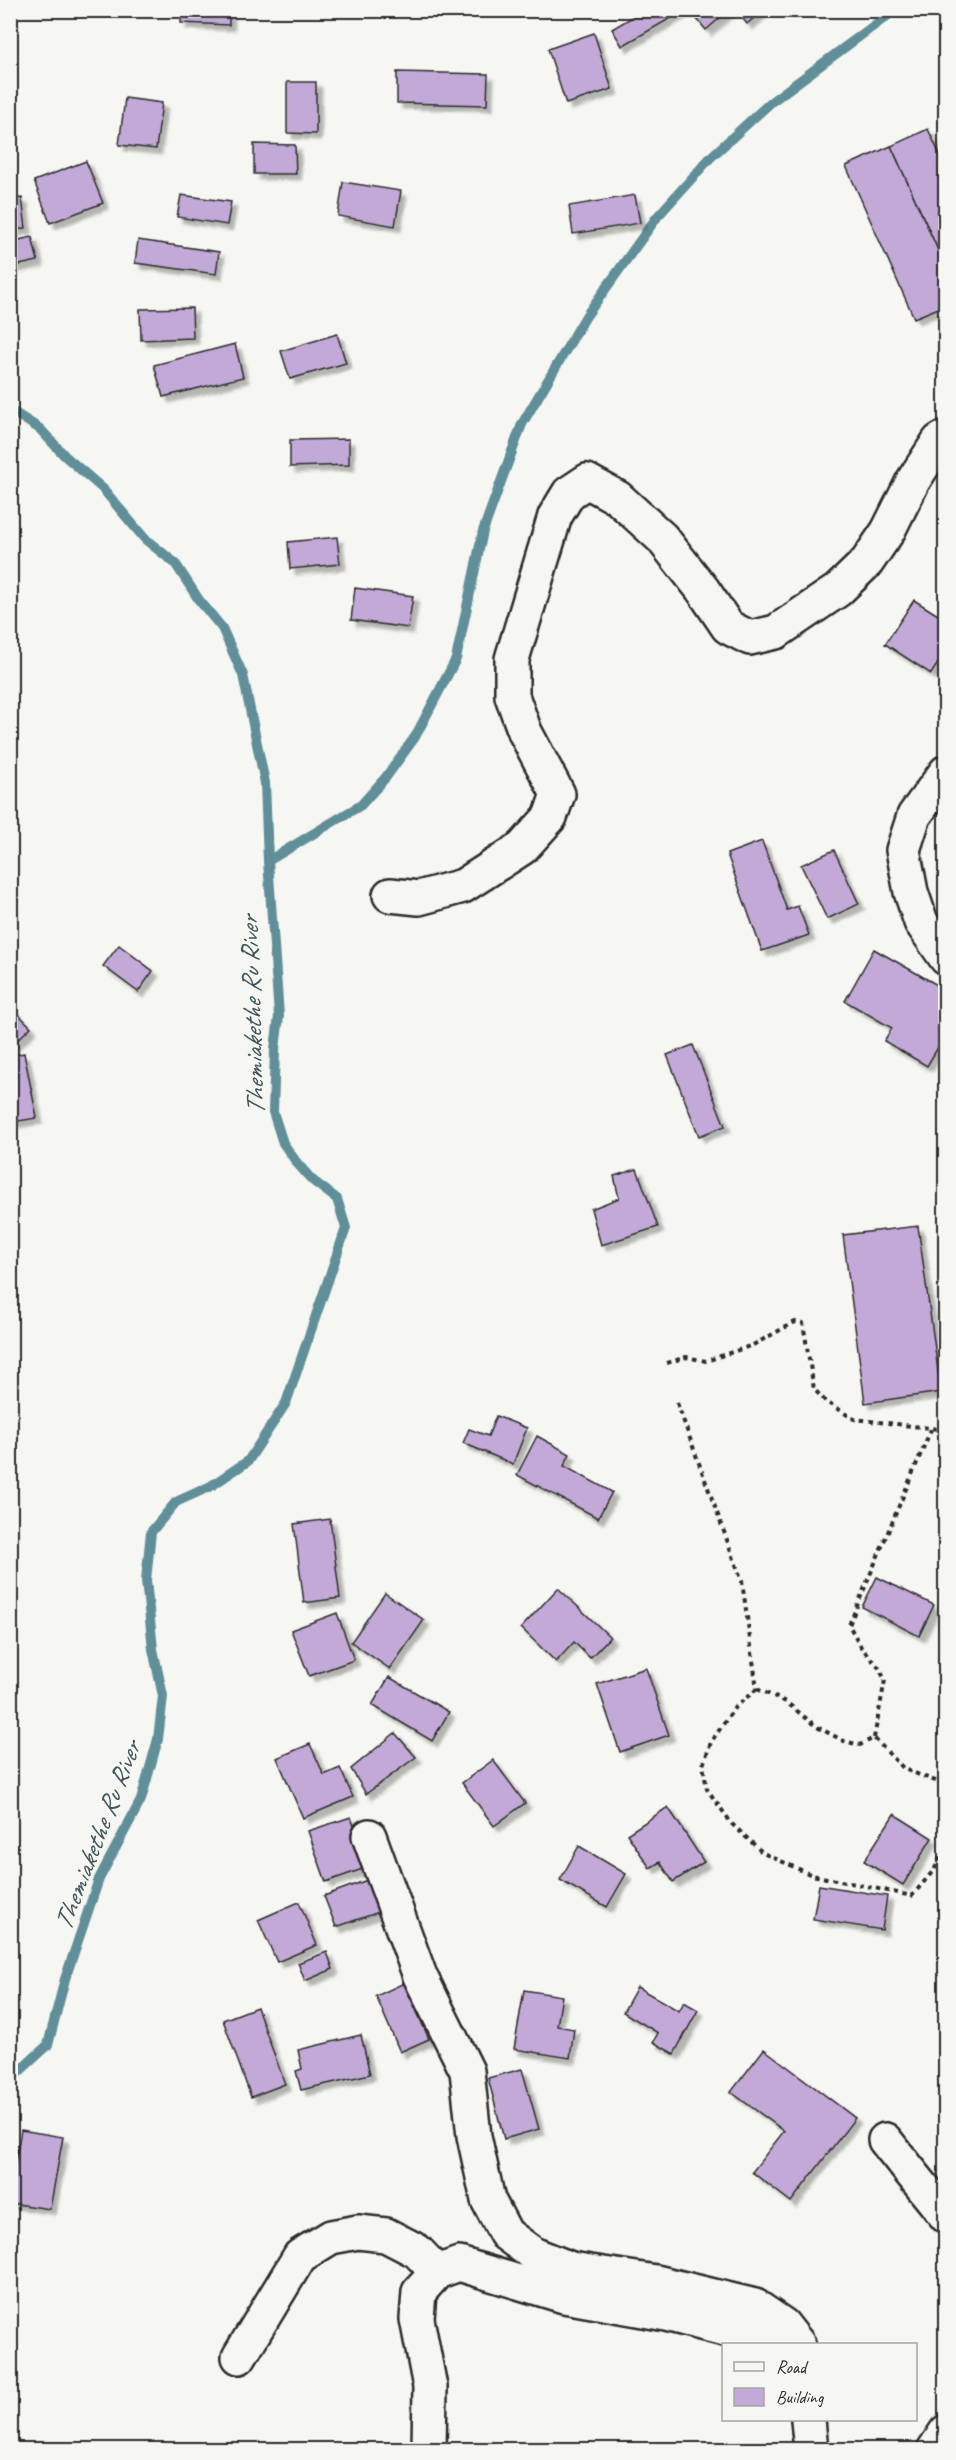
<svg xmlns="http://www.w3.org/2000/svg" width="956" height="2460" viewBox="0 0 956 2460" font-family="Caveat,sans-serif">
<style>
.lines{fill:none;stroke-linecap:round;stroke-linejoin:round}
.stream{stroke:#608f99;stroke-width:10}
.building{fill:#c2a9d7;stroke:#2b2b2b;stroke-width:1.5;filter:url(#shadow)}
.minor-casing{stroke:#2b2b2b;stroke-width:38}
.path{stroke:#2b2b2b;stroke-width:4;stroke-dasharray:4.5 4.5;stroke-linecap:butt}
.minor{stroke:#f6f6f2;stroke-width:33}
.labels{text-anchor:middle;dominant-baseline:central;stroke-width:5;stroke-linejoin:round;paint-order:stroke}
.water-label{font-size:27px;font-style:italic;fill:#415559;stroke:#f6f6f2}
</style>
<defs>
<filter id="shadow"><feDropShadow dx="5.5" dy="5.5" stdDeviation="1.5" flood-color="#0004"/></filter>
</defs>
<rect width="100%" height="100%" fill="#f6f6f2"/>
<filter id="ink" filterUnits="userSpaceOnUse"><feTurbulence type="fractalNoise" baseFrequency=".0167" numOctaves="2"/><feDisplacementMap in="SourceGraphic" scale="12" xChannelSelector="R" yChannelSelector="G"/><feConvolveMatrix kernelMatrix="1 2 1 2 8 2 1 2 1" color-interpolation-filters="sRGB"/></filter>
<g filter="url(#ink)">
<g class="lines">
<g class="stream">
<polyline points="10,410 40,429 65,456 103,489 145,539 175,563 199,600 222,628 243,675 265,783 268,861 279,1016 275,1049 273,1112 283,1143 297,1163 312,1180 337,1199 346,1228 286,1403 248,1461 211,1486 176,1502 151,1532 146,1580 153,1649 163,1696 158,1739 141,1800 99,1879 65,1979 48,2045 10,2080"/>
<polyline points="268,861 361,805 386,777 415,737 456,659 483,531 522,424 586,316 657,217 711,157 771,102 895,10"/>
</g>
</g>
<g class="building">
<polygon points="181,10 229,10 229,25 181,23"/>
<polygon points="644,10 685,10 622,46 612,29"/>
<polygon points="695,10 729,10 706,30 692,13"/>
<polygon points="736,10 763,10 747,24"/>
<polygon points="594,33 612,89 566,104 548,49"/>
<polygon points="397,72 488,74 487,105 397,103"/>
<polygon points="287,82 316,82 316,134 287,133"/>
<polygon points="125,98 162,103 156,149 119,145"/>
<polygon points="928,129 946,168 946,268 891,146"/>
<polygon points="254,144 295,145 296,174 254,174"/>
<polygon points="891,146 946,268 946,305 914,318 846,166"/>
<polygon points="86,161 103,203 50,223 34,181"/>
<polygon points="343,182 401,191 395,226 338,216"/>
<polygon points="181,195 231,202 227,225 177,217"/>
<polygon points="635,195 640,223 573,234 569,206"/>
<polygon points="22,198 26,228 10,231 10,199"/>
<polygon points="32,237 38,261 10,267 10,242"/>
<polygon points="138,240 219,252 216,274 135,263"/>
<polygon points="192,308 193,338 141,340 140,309"/>
<polygon points="337,334 346,363 290,379 281,351"/>
<polygon points="235,344 243,377 163,397 154,365"/>
<polygon points="349,439 349,465 290,467 290,440"/>
<polygon points="337,537 340,564 290,569 288,542"/>
<polygon points="355,588 413,596 408,628 351,620"/>
<polygon points="914,600 946,620 946,651 931,674 885,644"/>
<polygon points="762,841 787,910 798,906 809,935 762,951 727,854"/>
<polygon points="834,850 859,904 827,919 801,865"/>
<polygon points="119,945 153,971 138,992 103,966"/>
<polygon points="874,949 946,990 946,1034 927,1066 884,1041 892,1028 845,1001"/>
<polygon points="10,1006 31,1027 10,1047"/>
<polygon points="693,1045 725,1126 699,1136 667,1055"/>
<polygon points="24,1053 37,1118 13,1122 10,1110 10,1056"/>
<polygon points="637,1169 658,1227 601,1245 591,1209 619,1198 614,1176"/>
<polygon points="918,1226 941,1392 865,1403 843,1235"/>
<polygon points="496,1416 527,1428 513,1464 463,1443 469,1429 488,1436"/>
<polygon points="537,1436 570,1454 564,1466 612,1492 598,1518 517,1475"/>
<polygon points="330,1519 340,1598 304,1603 294,1524"/>
<polygon points="877,1577 934,1605 919,1636 862,1607"/>
<polygon points="558,1588 610,1637 590,1658 574,1642 556,1662 521,1628"/>
<polygon points="385,1593 424,1620 390,1669 351,1642"/>
<polygon points="337,1613 354,1660 309,1676 291,1630"/>
<polygon points="646,1668 669,1735 620,1752 597,1684"/>
<polygon points="389,1677 449,1712 432,1741 372,1705"/>
<polygon points="395,1733 416,1757 366,1794 351,1769"/>
<polygon points="310,1744 324,1775 340,1768 353,1797 303,1818 277,1758"/>
<polygon points="493,1760 525,1803 494,1826 462,1783"/>
<polygon points="668,1807 704,1862 673,1882 660,1862 650,1868 627,1834"/>
<polygon points="894,1814 932,1838 903,1885 864,1861"/>
<polygon points="351,1817 368,1867 326,1882 308,1831"/>
<polygon points="579,1846 626,1874 607,1907 560,1880"/>
<polygon points="370,1879 382,1911 336,1927 324,1896"/>
<polygon points="819,1885 887,1896 882,1930 813,1919"/>
<polygon points="299,1902 317,1945 277,1962 258,1920"/>
<polygon points="327,1952 333,1969 305,1981 298,1963"/>
<polygon points="404,1983 429,2039 400,2052 376,1996"/>
<polygon points="637,1987 679,2011 684,2002 698,2010 674,2054 653,2042 658,2033 623,2012"/>
<polygon points="524,1990 562,1996 557,2026 574,2029 570,2058 514,2049"/>
<polygon points="257,2007 285,2084 251,2097 223,2020"/>
<polygon points="361,2035 370,2074 301,2090 296,2071 302,2069 298,2050"/>
<polygon points="764,2049 855,2118 791,2202 752,2172 784,2131 731,2092"/>
<polygon points="522,2069 539,2129 504,2139 488,2078"/>
<polygon points="21,2130 63,2137 50,2209 10,2203 10,2190"/>
</g>
<g class="lines">
<defs>
<g id="minor">
<polyline points="946,772 914,816 903,850 911,892 921,922 946,958"/>
<polyline points="390,895 419,898 463,886 522,848 550,817 558,794 525,732 512,696 512,659 555,516 569,493 587,481 618,498 662,538 703,590 728,627 750,638 776,632 838,590 867,562 888,531 913,481 939,441 946,437"/>
<polyline points="369,1836 420,1976 467,2071 474,2136 488,2200 506,2234 533,2254 571,2269 656,2282 755,2306 783,2325 798,2344"/>
<polyline points="885,2140 946,2216"/>
<polyline points="239,2357 300,2256 331,2237 358,2232 386,2235 417,2251 437,2272"/>
<polyline points="808,2420 811,2450"/>
<polyline points="429,2450 430,2387 417,2319 419,2292 437,2272 459,2264 564,2296 666,2314 748,2335 762,2344"/>
<polyline points="934,2450 946,2432"/>
</g>
</defs>
<use href="#minor" class="minor-casing"/>
<g class="path">
<polyline points="667,1363 686,1357 706,1361 753,1345 795,1322 803,1323 814,1389 826,1402 854,1419 946,1430"/>
<polyline points="677,1403 742,1581 757,1689"/>
<polyline points="757,1689 735,1707 711,1742 703,1765 707,1789 732,1824 763,1853 812,1875 912,1896 934,1870 946,1848"/>
<polyline points="757,1689 786,1702 817,1727 844,1741 860,1745 874,1738 904,1769 946,1785"/>
<polyline points="874,1738 885,1680 879,1668 861,1647 849,1625 932,1427"/>
</g>
<use href="#minor" class="minor"/>
</g>
</g>
<g class="labels">
<g class="water-label">
<text transform="translate(252 1016) rotate(-92)">Themiakethe Ru River</text>
<text transform="translate(97 1836) rotate(-69)">Themiakethe Ru River</text>
</g>
</g>
<rect width="956" height="2460" fill="none" stroke="#f6f6f2" stroke-width="36"/>
<rect x="18" y="18" width="920" height="2424" fill="none" stroke="#2b2b2b" stroke-width="2" filter="url(#ink)"/>
<rect x="722" y="2343" width="195" height="78" fill="#f6f6f2" stroke="#a5a5a2" stroke-width="1.5"/>
<rect x="734" y="2362" width="30" height="9" fill="#f6f6f2" stroke="#a5a5a2" stroke-width="1.5"/>
<text x="776" y="2373" font-size="18" fill="#2b2b2b">Road</text>
<rect x="734" y="2388" width="30" height="18" fill="#c2a9d7" stroke="#a5a5a2" stroke-width="1.5"/>
<text x="776" y="2403" font-size="18" fill="#2b2b2b">Building</text>
</svg>
